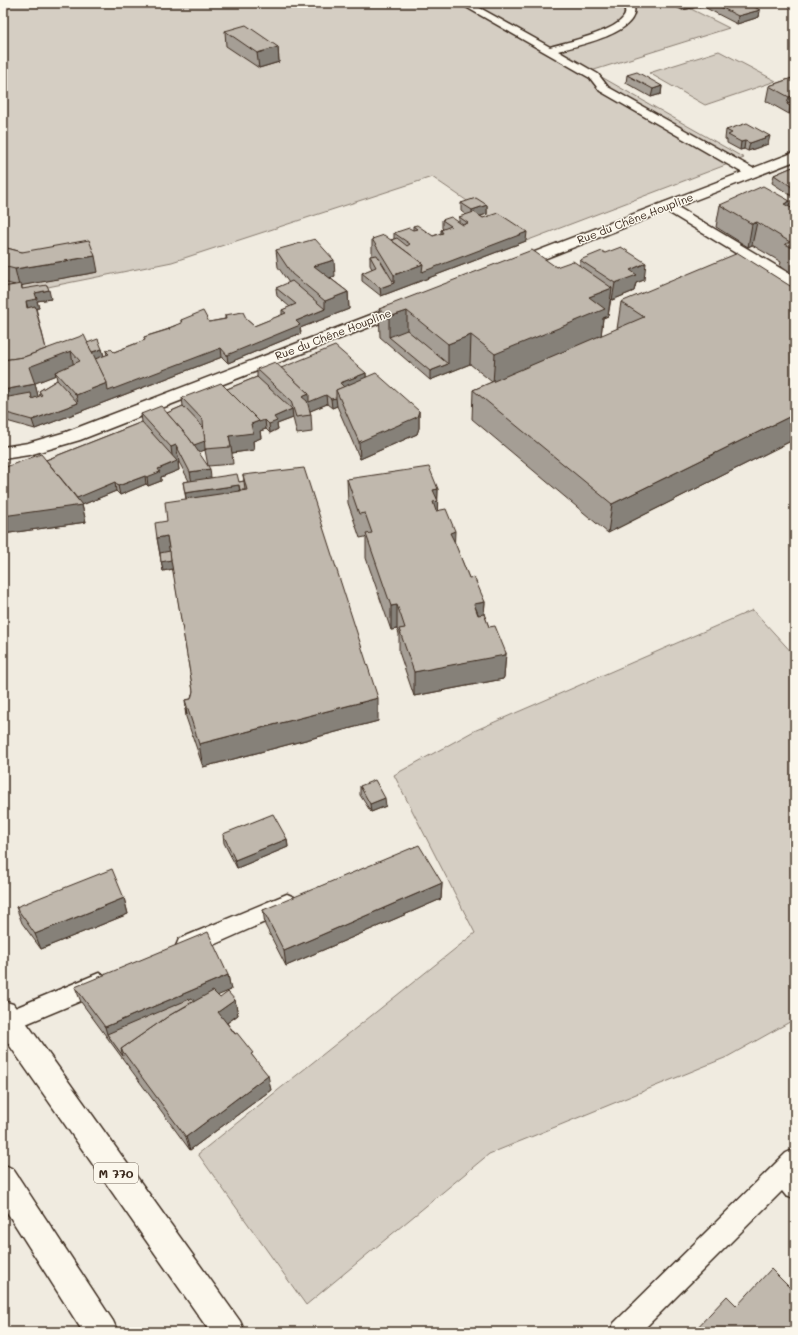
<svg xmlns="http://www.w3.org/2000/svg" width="798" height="1335" viewBox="0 0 798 1335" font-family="Mali,sans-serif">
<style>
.green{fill:#d5cec3;stroke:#887c70}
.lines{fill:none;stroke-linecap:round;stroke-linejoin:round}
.lane-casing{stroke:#3b2a1e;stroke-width:3}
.secondary-casing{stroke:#3b2a1e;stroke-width:3}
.primary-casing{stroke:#3b2a1e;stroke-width:3}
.lane{fill:#fbf7ec;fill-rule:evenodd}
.secondary{fill:#fbf7ec;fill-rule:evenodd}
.primary{fill:#fbf7ec;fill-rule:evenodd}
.wall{fill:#a59e95;stroke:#3b2a1e;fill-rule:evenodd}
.shaded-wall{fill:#868179;stroke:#3b2a1e}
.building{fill:#c0b8ad;stroke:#3b2a1e}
.labels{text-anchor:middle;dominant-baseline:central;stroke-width:3;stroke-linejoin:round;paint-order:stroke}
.far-street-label{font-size:11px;fill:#3b2a1e;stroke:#fbf7ec}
.shield{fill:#fbf7ec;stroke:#75685c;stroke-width:1}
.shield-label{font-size:12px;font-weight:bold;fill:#3b2a1e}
</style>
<rect width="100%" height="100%" fill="#f0ebe0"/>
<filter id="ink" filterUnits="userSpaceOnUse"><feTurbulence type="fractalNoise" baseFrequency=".025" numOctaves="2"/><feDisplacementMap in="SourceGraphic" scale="8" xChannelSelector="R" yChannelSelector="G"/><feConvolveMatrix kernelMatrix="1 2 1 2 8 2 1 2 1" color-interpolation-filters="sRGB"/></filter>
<g filter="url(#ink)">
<g class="green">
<polygon points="3,3 684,3 681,4 729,28 591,71 744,158 526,241 432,177 172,262 3,296"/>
<polygon points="719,51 776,81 705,105 649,73"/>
<polygon points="753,610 795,656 795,1019 727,1057 489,1154 306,1305 198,1154 475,933 394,775 474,731"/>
</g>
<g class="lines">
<defs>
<g id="lane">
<path d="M 459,3 L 471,3 L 550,47 C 567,42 613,32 623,18 C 627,14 625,8 623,3 L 633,3 C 645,33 577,45 558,51 L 598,74 L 608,87 L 756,170 L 758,173 L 756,176 L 748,176 L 600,91 L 590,78 Z"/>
<polygon points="667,202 671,203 795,277 795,287 790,286 663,209 661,206 663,203"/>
<polygon points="287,894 294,897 297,903 294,909 195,953 187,955 179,953 176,946 179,939"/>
<polygon points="99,973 107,976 110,983 107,990 9,1031 3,1029 3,1013"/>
<polygon points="795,1149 795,1199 786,1196 782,1191 641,1332 610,1332 614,1323 786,1153"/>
</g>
<g id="secondary">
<polygon points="795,152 795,161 518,269 512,271 506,269 504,266 506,263"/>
<polygon points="407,301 413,302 415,306 413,310 80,440 29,455 3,459 3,447 28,443 66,432"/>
</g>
<g id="primary">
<polygon points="3,1001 13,1004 240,1321 245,1332 210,1332 3,1036"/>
<polygon points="3,1164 13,1169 113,1321 118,1332 83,1332 3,1206"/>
</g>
</defs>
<use href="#lane" class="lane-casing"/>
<use href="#secondary" class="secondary-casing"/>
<use href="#primary" class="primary-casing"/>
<use href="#lane" class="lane"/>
<use href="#secondary" class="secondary"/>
<use href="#primary" class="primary"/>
</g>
<g class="wall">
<polygon points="674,3 704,3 703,6 682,10 674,6"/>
<polygon points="707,3 741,3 760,10 759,17 737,24 706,8"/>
<polygon points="225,31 278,47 279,62 259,68 226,46"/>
<polygon points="627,75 662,86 661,94 651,97 626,83"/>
<polygon points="795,77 795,111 789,114 766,101 769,86"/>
<polygon points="726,130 768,144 748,151 744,149 740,150 727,143 727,140 725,139"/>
<polygon points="795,166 795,198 772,183 774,175"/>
<polygon points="461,203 487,205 487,214 480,216 526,241 381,296 362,281 362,273 372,269 370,265 370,256 372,256 372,239 391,240 394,239 394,233 413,230 413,226 433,236 441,233 441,230 443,229 442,228 442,220 459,223 459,217 466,215 461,211"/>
<polygon points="720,205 789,207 795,210 795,276 780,266 781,262 752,245 748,247 716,227"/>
<path d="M 3,247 L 98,272 L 22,285 L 22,289 L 51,299 L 37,301 L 39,308 L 36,308 L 46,349 L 87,343 L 102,349 L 104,356 L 107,355 L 106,351 L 114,352 L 145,340 L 144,337 L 169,329 L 169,328 L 181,323 L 181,320 L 209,322 L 225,319 L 225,315 L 247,320 L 254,326 L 282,315 L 282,310 L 290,307 L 277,296 L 276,288 L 289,283 L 278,267 L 276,250 L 335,276 L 330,278 L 348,292 L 349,309 L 300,328 L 301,333 L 228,363 L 222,357 L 35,429 L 3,420 L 3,287 L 15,285 L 3,282 ZM 56,375 L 57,380 L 39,391 L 40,396 L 38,397 L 35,383 Z"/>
<polygon points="580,260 644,280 636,283 634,291 612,300 611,299 608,316 603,318 601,336 617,329 621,302 795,289 795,439 608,533 472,419 473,390 492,382 470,364 430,380 380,337 379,309 556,267 580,265"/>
<polygon points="281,368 366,373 366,377 419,411 419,428 417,434 360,459 337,406 332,408 327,404 310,411 311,415 312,432 297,434 293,418 277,424 278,429 270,433 266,429 260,431 261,438 253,441 254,450 232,453 233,464 208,466 205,450 198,452 211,478 239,482 244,481 243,475 378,721 203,767 186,717 185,709 186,708 185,700 191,699 193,691 173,569 163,571 157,538 167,521 186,499 183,482 189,481 179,462 178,462 179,470 161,477 161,481 148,486 146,484 120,495 116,491 82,505 86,522 3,534 3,468 46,460 142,422 141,414 167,413 183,406 182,398 227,389 257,377 257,369"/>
<polygon points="347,479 438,489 437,511 455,544 469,578 485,602 484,614 489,627 506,653 504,677 503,679 414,696 399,652 399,634 397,629 391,630 366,558 366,538 365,537 360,538 348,503"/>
<polygon points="360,786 386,806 371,812 360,795"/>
<polygon points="223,834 287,839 288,847 237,868 224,843"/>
<polygon points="442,883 441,899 286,966 265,925 263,910"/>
<polygon points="124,898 128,914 41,949 22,923 16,907"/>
<polygon points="228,975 231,990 217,995 220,998 235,1000 238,1015 227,1023 254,1058 271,1090 190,1150 81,1002 75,987"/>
</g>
<g class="shaded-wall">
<polygon points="683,3 704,3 703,6 682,10"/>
<polygon points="760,10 759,17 737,24 738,16"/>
<polygon points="278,47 279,62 259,68 257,53"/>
<polygon points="662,86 661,94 651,97 653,89"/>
<polygon points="795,95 793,105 795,104 795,111 789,114 790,106 787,104 789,97"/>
<polygon points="770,136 768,144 748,151 750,143"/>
<polygon points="745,141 744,149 740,150 741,142"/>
<polygon points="790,201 785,224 784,204"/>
<polygon points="487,205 487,214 472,219 472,210"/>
<polygon points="757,222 752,245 748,247 752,224"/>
<polygon points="527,232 526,241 381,296 380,288 394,283 394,275 423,264"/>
<polygon points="95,256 98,272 19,286 15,269"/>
<polygon points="334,260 335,276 315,283 314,266"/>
<polygon points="646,263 644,280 636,283 634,291 612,300 615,283 630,270"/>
<polygon points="612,288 608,316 603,318 601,337 493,383 495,354 589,297"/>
<polygon points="49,290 51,299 37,301 39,308 28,309 26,301 35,293"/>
<polygon points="348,292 349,309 300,328 301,333 228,363 227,355 296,321 325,309 325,301"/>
<polygon points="407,311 407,339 389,337 389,317"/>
<polygon points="471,335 470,364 430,380 430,371 448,364 448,344"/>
<polygon points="221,348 222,357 35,429 32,420 78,403 76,395 107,383"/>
<polygon points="102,349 104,357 92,362 90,353"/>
<polygon points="71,351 74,368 55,372 56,375 33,384 3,369"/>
<polygon points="366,373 366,382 340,392 340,383"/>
<polygon points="35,384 39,400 3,407 3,390"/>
<polygon points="309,394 326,395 327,404 303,414 302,397"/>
<polygon points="336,398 337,406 332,408 331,399"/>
<polygon points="292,409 293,418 277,424 278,429 270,433 269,424 274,417"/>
<polygon points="419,411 419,428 417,434 360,459 359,442"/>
<polygon points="795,414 795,439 608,533 612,504"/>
<polygon points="265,420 266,429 260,431 261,438 253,441 254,450 232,453 229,436 251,424 259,421"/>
<polygon points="205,437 206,450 205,449 205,450 191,455 190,446"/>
<polygon points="176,445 179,462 178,462 179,470 161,477 161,481 148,486 147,477 158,469 173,463 171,447"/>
<polygon points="210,469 212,486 193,489 190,472"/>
<polygon points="145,476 146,484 120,495 118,486"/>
<polygon points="115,482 116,491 82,505 86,522 3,534 3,516 73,499"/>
<polygon points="239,485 240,494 187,502 185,493"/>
<polygon points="438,489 437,525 432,526 433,490"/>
<polygon points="455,531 454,555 450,533"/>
<polygon points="167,536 173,569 163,571 157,538"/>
<polygon points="485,602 483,626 474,604"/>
<polygon points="397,605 397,629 391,630 391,606"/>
<polygon points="506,653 504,677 503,679 414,696 414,672"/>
<polygon points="378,698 378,721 203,767 199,744"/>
<polygon points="385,798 386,806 371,812 370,804"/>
<polygon points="287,839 288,847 237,868 235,860"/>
<polygon points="442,883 441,899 286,966 284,951"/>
<polygon points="124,898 128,914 41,949 35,934"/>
<polygon points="228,975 231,990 112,1041 107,1034 105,1027"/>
<polygon points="235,1000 238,1015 221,1027 218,1012"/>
<polygon points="268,1075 271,1090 190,1150 186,1137"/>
</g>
<g class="building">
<polygon points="713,3 741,3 742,4 747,3 760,10 738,16"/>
<polygon points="246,25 278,47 257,53 225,31"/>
<polygon points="637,72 662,86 653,89 627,75"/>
<polygon points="795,77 795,95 789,97 769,86"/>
<polygon points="794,102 795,102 795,104 790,106 787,104"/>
<polygon points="747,123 770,136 750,143 745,141 741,142 728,135 732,133 726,130"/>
<polygon points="795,166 795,189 774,175"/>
<polygon points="763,186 790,201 784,204 795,210 795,249 785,244 790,242 757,222 752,224 720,205"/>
<polygon points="476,198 487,205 472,210 461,203"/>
<polygon points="474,212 483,218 498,213 527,232 422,272 423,264 391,240 397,238 407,246 410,244 394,233 409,228 413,230 417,229 413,226 417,225 433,236 443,233 441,230 451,226 442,220 451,217 463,225 468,223 459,217"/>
<polygon points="384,235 423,264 394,275 372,239"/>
<polygon points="315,239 334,260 314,266 348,292 325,301 292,274 276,250"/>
<polygon points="89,240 95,256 15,269 3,266 3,247 22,252"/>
<polygon points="621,247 646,263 630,270 637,275 615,283 580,260 602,251 605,253"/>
<polygon points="532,250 556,267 573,261 612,288 589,297 605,309 495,354 471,335 448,344 407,311 389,317 379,309"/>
<polygon points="738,253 795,289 795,414 612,504 473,390 644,317 621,302"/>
<polygon points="377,255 394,283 380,288 362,273 376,267 370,256"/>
<polygon points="292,281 325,309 296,321 300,325 227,355 221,348 108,391 107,383 95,359 109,354 106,351 111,349 114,352 145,340 144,337 170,329 169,328 182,323 181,320 203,311 209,322 226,319 225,315 243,312 247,320 254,326 286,313 282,310 296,304 276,288"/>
<polygon points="21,284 22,289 47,285 49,290 35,293 37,299 26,301 27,308 35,306 46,349 24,357 3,360 3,287"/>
<polygon points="407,330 448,364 430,371 389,337"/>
<polygon points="84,335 107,383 76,395 55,372 80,361 71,351 29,367 35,384 3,390 3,360 24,357"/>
<polygon points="98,339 102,349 92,352 87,343"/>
<polygon points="335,346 366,373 340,383 344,387 336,390 336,398 331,399 326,395 309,402 309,394 281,368"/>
<polygon points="275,362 309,394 302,397 307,401 311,415 296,417 291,401 257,369"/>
<polygon points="376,373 419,411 417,417 359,442 336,390"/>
<polygon points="257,377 292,409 274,417 277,421 269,424 265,420 259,422 259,421 227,389"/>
<polygon points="57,380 78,403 32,420 3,412 3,398 31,393 32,399 42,395 39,391"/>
<polygon points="221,383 259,421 251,424 253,433 229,436 231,447 205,449 203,420 182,398"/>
<polygon points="161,406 189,438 210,469 190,472 176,445 171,447 141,414"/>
<polygon points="183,406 203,427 205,441 194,445 189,438 167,413"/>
<polygon points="142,422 177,461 158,469 160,472 147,477 145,476 118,486 115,482 77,498 46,460"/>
<polygon points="41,454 82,505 3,516 3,468"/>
<polygon points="429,467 438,489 433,490 438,501 433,502 436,511 446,509 455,531 450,533 455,543 469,578 474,577 485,602 474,604 478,615 484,614 489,627 495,626 506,653 505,655 414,672 399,629 405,628 401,616 397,605 391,606 366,534 372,533 365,513 359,514 347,479"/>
<polygon points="304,468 378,698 199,744 185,700 191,699 193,691 167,536 157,538 155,523 167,521 165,502 247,490 243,475"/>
<polygon points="237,474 239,482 244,481 245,490 240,490 239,485 185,493 183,482"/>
<polygon points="170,551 171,560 161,562 160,553"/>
<polygon points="186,708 187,715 185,709"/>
<polygon points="375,780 385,798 370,804 360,786"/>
<polygon points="273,814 287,839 235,860 223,834"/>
<polygon points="419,845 442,883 284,951 263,910"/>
<polygon points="112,869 124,898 35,934 16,907"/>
<polygon points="208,932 228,975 105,1027 75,987"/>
<polygon points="213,991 220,998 228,992 235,1000 218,1012 235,1034 237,1033 253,1053 251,1054 268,1075 186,1137 121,1049 170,1015"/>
<polygon points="192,998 194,1001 170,1015 121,1049 123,1056 107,1034"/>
<polygon points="771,1269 795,1293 795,1332 693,1332 727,1296 737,1306"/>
</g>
</g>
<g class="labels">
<g class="far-street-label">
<text transform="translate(635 218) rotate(-21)">Rue du Chêne Houpline</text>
<text transform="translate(333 334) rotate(-21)">Rue du Chêne Houpline</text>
</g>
<rect class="shield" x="94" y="1163" width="44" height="20" rx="3"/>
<g class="shield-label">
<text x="116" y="1173">M 770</text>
</g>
</g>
<rect width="798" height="1335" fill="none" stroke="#fbf7ec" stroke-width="16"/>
<rect x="8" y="8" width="782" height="1319" fill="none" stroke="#3b2a1e" stroke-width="1.5" filter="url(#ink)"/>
</svg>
